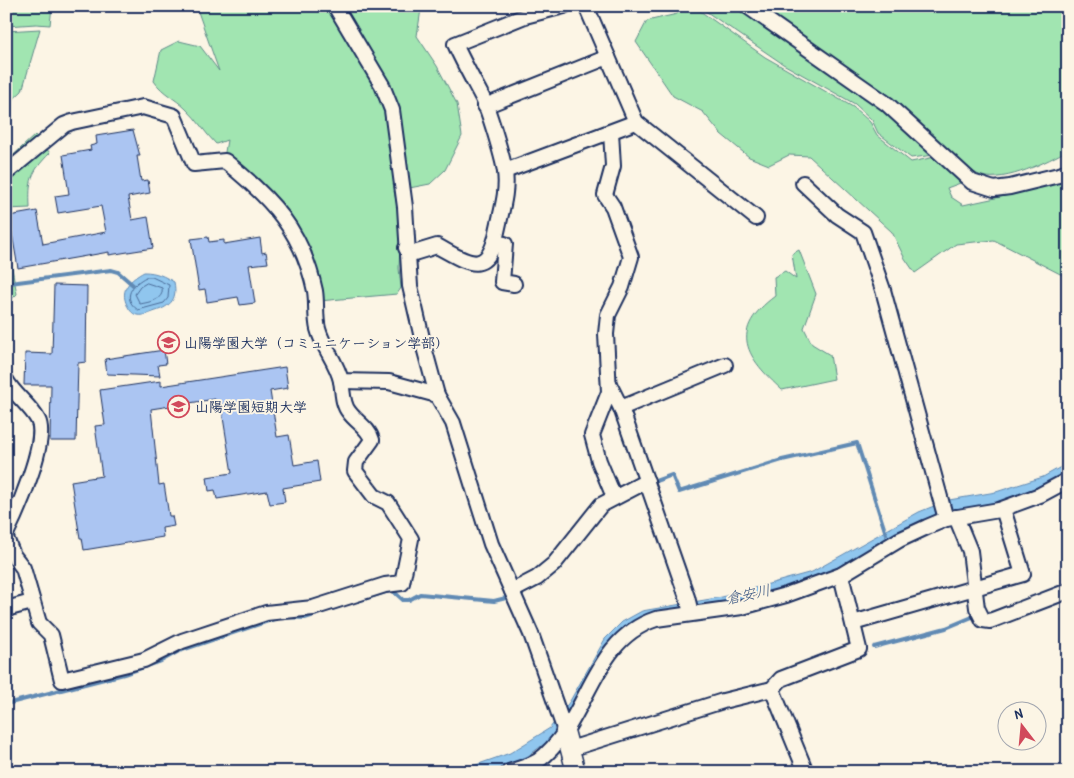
<svg xmlns="http://www.w3.org/2000/svg" width="1074" height="778" viewBox="0 0 1074 778" font-family="'Patrick Hand','Klee One',sans-serif">
<style>
.green{fill:#a1e5b1;stroke:#5e8a88}
.water{fill:#90c6ee;stroke:#618ab4}
.lines{fill:none;stroke-linecap:round;stroke-linejoin:round}
.shore{stroke:#4a6b98;stroke-width:1}
.stream{stroke:#618ab4;stroke-width:4}
.building{fill:#abc5f2;stroke:#1b2f5e}
.minor-casing{stroke:#1b2f5e;stroke-width:18}
.tertiary-casing{stroke:#1b2f5e;stroke-width:21}
.minor{stroke:#fcf5e5;stroke-width:14}
.tertiary{stroke:#fcf5e5;stroke-width:18}
.labels{text-anchor:middle;dominant-baseline:central;stroke-width:4;stroke-linejoin:round;paint-order:stroke}
.poi-label{font-size:14px;font-weight:bold;fill:#1b2f5e;stroke:#fcf5e5;text-anchor:start}
.water-label{font-size:15px;font-style:italic;fill:#385582;stroke:#fcf5e5}
</style>
<rect width="100%" height="100%" fill="#fcf5e5"/>
<filter id="ink" filterUnits="userSpaceOnUse"><feTurbulence type="fractalNoise" baseFrequency=".02" numOctaves="2"/><feDisplacementMap in="SourceGraphic" scale="10" xChannelSelector="R" yChannelSelector="G"/><feConvolveMatrix kernelMatrix="1 2 1 2 8 2 1 2 1" color-interpolation-filters="sRGB"/></filter>
<g filter="url(#ink)">
<g class="green">
<polygon points="6,6 52,6 50,25 36,24 6,26"/>
<path d="M 196,6 L 406,6 L 408,11 L 421,9 L 417,36 L 437,66 L 457,104 L 462,136 L 445,170 L 430,184 L 394,191 L 401,225 L 399,268 L 401,288 L 397,294 L 319,301 L 319,275 L 314,273 L 312,251 L 307,246 L 280,204 L 225,152 L 227,140 L 216,144 C 205,133 197,119 186,109 C 175,98 163,94 154,81 L 161,50 L 179,41 L 200,46 L 219,71 Z"/>
<polygon points="683,6 693,6 765,57 853,107 870,122 877,135 911,162 935,157 963,182 947,188 951,197 963,205 1019,193 1068,177 1068,278 994,240 956,244 915,273 904,257 892,232 809,156 789,155 769,165 749,157 721,134 703,112 673,96 636,42 647,21 677,14"/>
<path d="M 698,6 L 1068,6 L 1068,150 C 1048,161 1006,183 982,176 C 971,173 959,159 950,153 L 911,158 L 878,133 L 872,120 L 855,104 L 783,64 Z"/>
<polygon points="40,29 22,91 6,106 6,31"/>
<path d="M 35,135 L 50,153 C 30,173 29,180 30,208 L 6,209 L 6,162 Z"/>
<polygon points="6,238 17,294 6,305"/>
<path d="M 799,250 L 816,294 L 804,328 L 812,344 L 830,355 L 834,379 L 782,390 C 746,357 728,331 775,296 L 774,277 L 785,271 L 796,279 L 792,254 Z"/>
</g>
<g class="water">
<path d="M 144,272 C 156,272 164,276 174,282 C 178,301 169,307 153,312 C 148,314 143,316 137,315 C 132,314 129,309 127,305 C 119,289 131,279 144,272 Z"/>
<polygon points="1068,463 1068,477 1039,492 889,541 833,572 753,600 632,623 619,633 604,652 556,735 520,762 490,772 456,772 510,753 550,728 570,701 605,639 622,622 642,611 722,597 812,572 919,512 949,500 996,492 1043,477"/>
</g>
<g class="lines">
<g class="shore">
<path d="M 146,277 L 152,277 L 169,285 L 168,298 L 164,303 L 138,310 C 121,298 132,284 146,277 Z"/>
<path d="M 147,283 L 162,288 C 164,300 150,302 140,304 L 135,294 L 140,287 Z"/>
</g>
<g class="stream">
<polyline points="10,283 111,270 118,272 133,285"/>
<polyline points="650,483 672,475 679,492 782,460 857,443 886,534"/>
<polyline points="357,601 392,590 403,600 409,600 420,594 494,601 506,598"/>
<polyline points="284,617 305,618 317,614"/>
<polyline points="874,647 946,628 977,615"/>
<polyline points="6,704 124,674 161,661 179,651 277,618"/>
</g>
</g>
<g class="building">
<polygon points="133,130 140,156 137,156 141,181 148,180 150,193 128,197 132,220 148,217 153,248 109,255 109,252 18,268 9,216 37,211 43,244 106,232 101,206 58,213 55,196 69,194 63,155 91,150 90,146 97,144 96,136"/>
<polygon points="208,237 209,242 224,240 224,244 260,238 262,253 266,252 268,263 249,265 255,303 240,305 238,297 207,302 205,289 199,290 191,239"/>
<polygon points="54,285 87,286 86,362 78,363 76,441 50,441 51,385 24,385 25,353 52,354"/>
<polygon points="164,350 166,364 158,365 160,376 107,374 105,359"/>
<polygon points="285,367 288,388 270,391 277,437 289,435 294,465 317,461 320,482 283,488 285,502 270,504 267,491 217,499 215,490 209,491 207,477 232,473 221,405 216,405 215,399 151,409 159,485 164,484 169,516 172,516 174,526 162,528 163,537 84,550 82,538 80,538 71,481 102,476 95,426 105,425 100,390 161,381 161,386"/>
</g>
<g class="lines">
<defs>
<g id="minor">
<polyline points="335,6 382,85 392,110 405,207 410,286 425,351 437,395 453,423 491,544 531,634 565,731"/>
<polyline points="586,6 636,122 756,218"/>
<polyline points="747,6 887,104 972,182 994,189 1010,187 1067,173"/>
<polyline points="485,106 608,57"/>
<polyline points="611,132 613,166 605,195 613,207 631,257 622,287 608,315 606,334 609,392 592,435 599,461 614,497"/>
<polyline points="505,171 636,122"/>
<path d="M 6,173 L 64,125 L 72,122 L 143,107 L 174,116 L 194,164 L 225,161 C 271,198 302,230 315,291 C 317,303 315,317 318,329 C 323,348 337,362 341,381 L 389,382 L 437,395"/>
<polyline points="803,183 837,215 863,232 883,290 946,519"/>
<polyline points="495,242 505,244 502,282 514,284"/>
<path d="M 406,248 L 414,253 L 437,246 C 467,262 487,279 497,232 C 501,212 508,192 505,172 C 503,158 488,107 481,95 C 472,78 463,62 455,44 L 525,16 L 564,6"/>
<path d="M 6,380 C 14,395 30,405 38,420 C 49,440 16,514 6,534"/>
<polyline points="609,384 621,408 687,597 691,613"/>
<polyline points="621,408 725,365"/>
<polyline points="956,517 970,551 977,608 983,620 990,621 1068,591"/>
<path d="M 6,538 L 13,555 L 23,568 L 39,623 L 51,635 L 62,680 L 144,660 L 182,641 L 266,613 L 313,608 L 385,585 L 402,583 L 411,539 L 388,503 L 374,496 L 355,471 L 356,462 L 372,440 C 369,428 356,422 349,412 C 342,404 343,391 341,381"/>
<polyline points="512,591 537,578 554,564 601,505 647,481"/>
<polyline points="6,609 32,602"/>
<polyline points="853,623 1023,574 1003,509"/>
<polyline points="772,689 806,772"/>
<polyline points="570,749 723,701 772,689 781,679 859,649 841,575"/>
<path d="M 509,772 C 518,769 530,766 538,761 C 590,722 589,641 656,619 L 742,607 L 786,595 L 841,575 L 899,540 L 927,527 L 946,519 L 999,510 L 1040,495 L 1068,480"/>
</g>
<g id="tertiary">
<polyline points="1067,173 1068,172"/>
<polyline points="565,731 576,772"/>
</g>
</defs>
<use href="#minor" class="minor-casing"/>
<use href="#tertiary" class="tertiary-casing"/>
<use href="#minor" class="minor"/>
<use href="#tertiary" class="tertiary"/>
</g>
</g>
<defs>
<symbol id="university-ring" viewBox="-11 -11 22 22"><circle r="9.5" fill="#fcf5e5" stroke="#d1495b" stroke-width="1.5"/><path d="M0-5L7-2L0 1L-7-2ZM-4 1L0 2.5L4 1V4Q0 6-4 4Z" fill="#d1495b"/></symbol>
</defs>
<g fill-rule="evenodd">
<use href="#university-ring" x="156" y="330" width="25" height="25"/>
<use href="#university-ring" x="166" y="394" width="25" height="25"/>
</g>
<g class="labels">
<g class="poi-label">
<text x="184" y="342">山陽学園大学（コミュニケーション学部）</text>
<text x="195" y="406">山陽学園短期大学</text>
</g>
<g class="water-label">
<text transform="translate(748 594) rotate(-12)">倉安川</text>
</g>
</g>
<rect width="1074" height="778" fill="none" stroke="#fcf5e5" stroke-width="25"/>
<rect x="12" y="12" width="1049" height="753" fill="none" stroke="#1b2f5e" stroke-width="2" filter="url(#ink)"/>
<g transform="translate(1022 726) rotate(344)"><circle r="24" fill="#fcf5e5" stroke="#a2a6af"/>
<path d="M0-4L9 19L0 12L-9 19Z" fill="#d1495b"/>
<text y="-8" font-size="14" font-weight="bold" text-anchor="middle" fill="#1b2f5e">N</text>
</g>
</svg>
